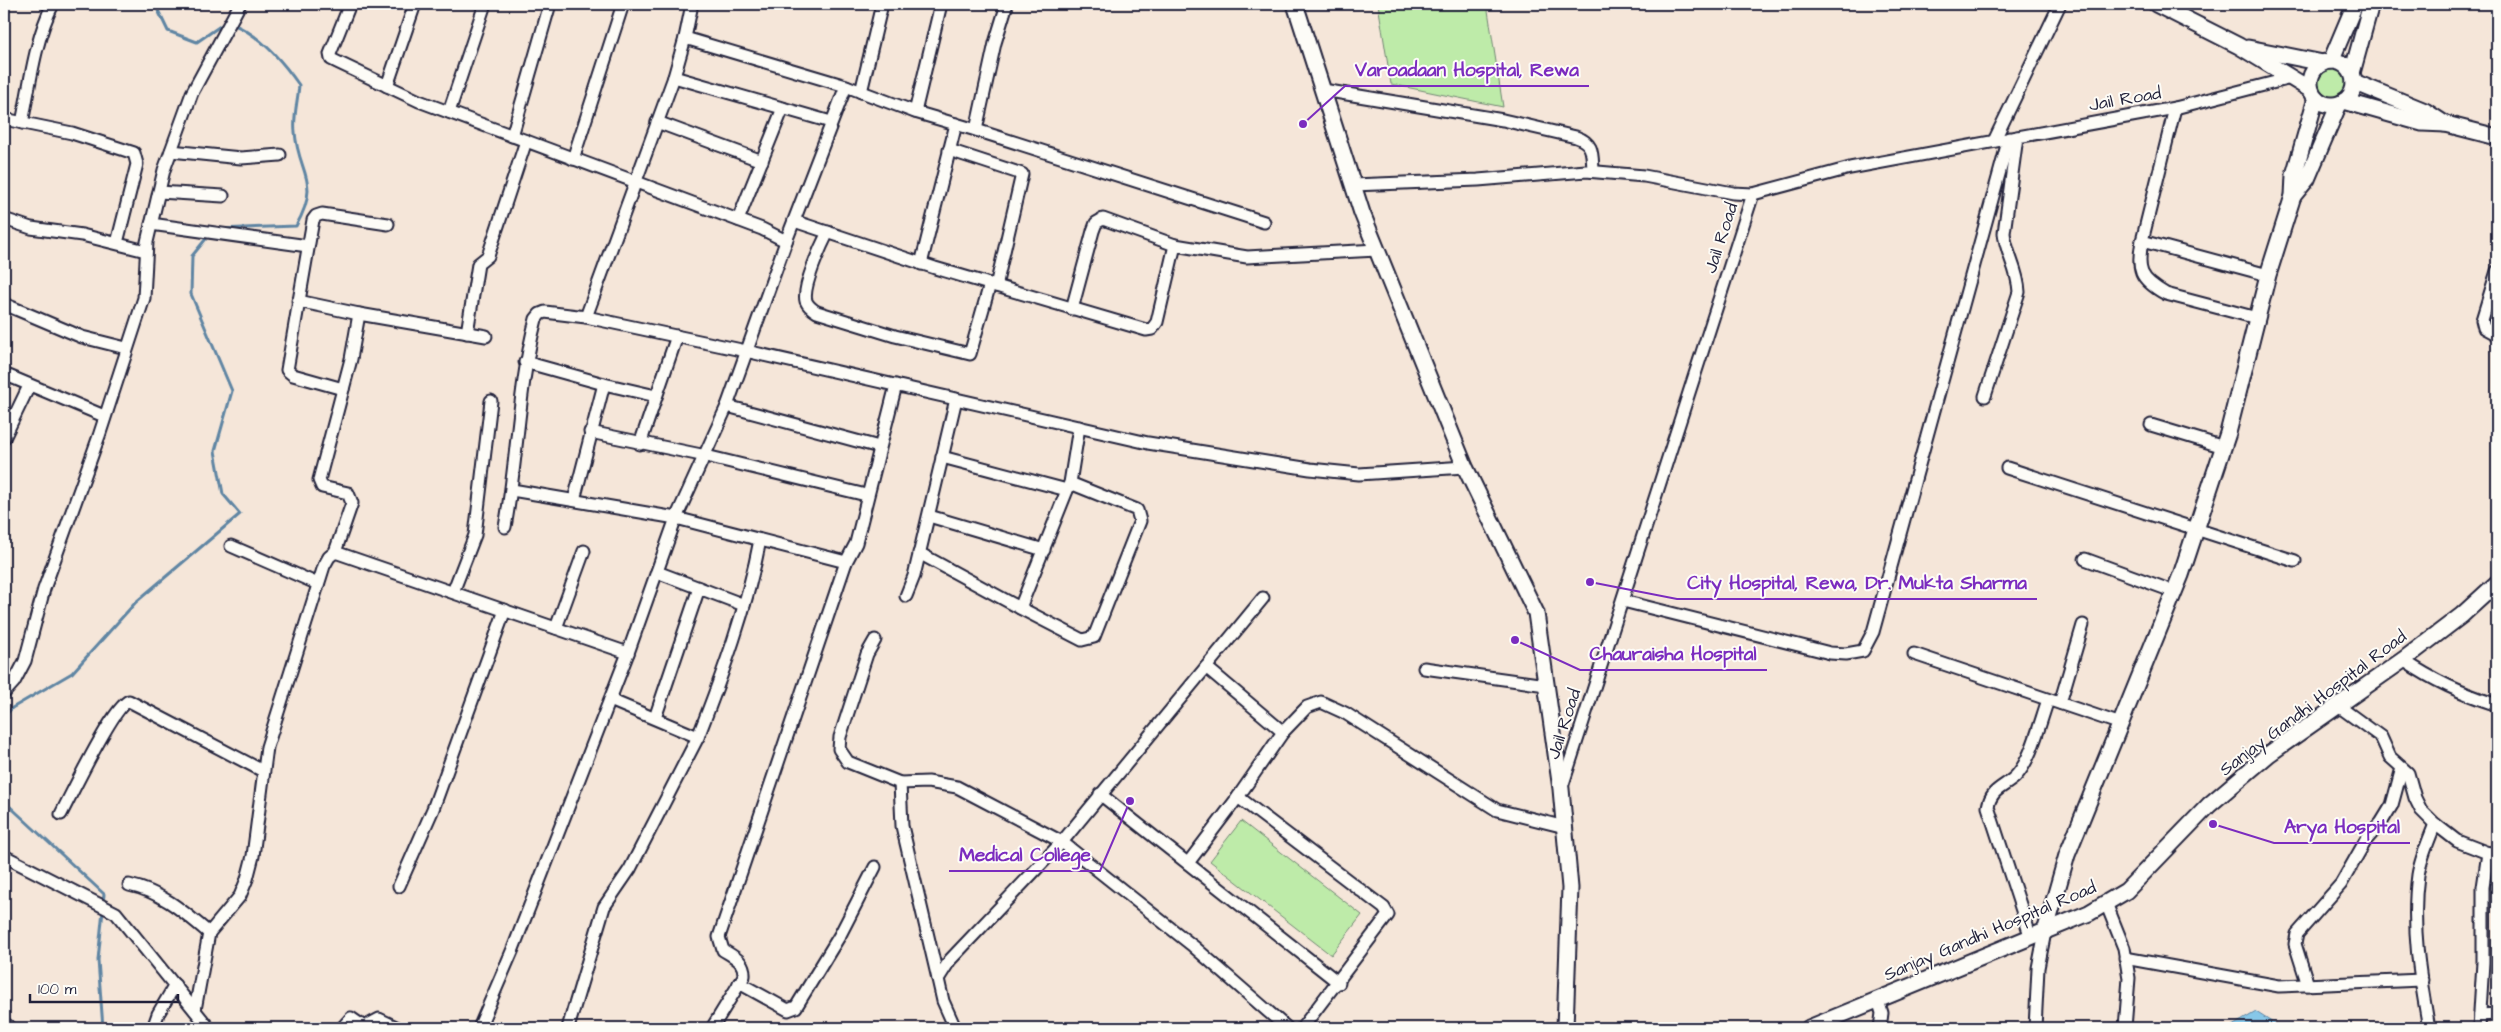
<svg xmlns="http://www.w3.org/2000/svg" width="2501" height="1032" viewBox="0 0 2501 1032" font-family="'Architects Daughter',sans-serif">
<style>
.green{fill:#beeba9;stroke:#708672}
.water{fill:#87c7e8;stroke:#5f85a3}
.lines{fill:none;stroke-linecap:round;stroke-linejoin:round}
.stream{stroke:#5f85a3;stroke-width:3}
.minor-casing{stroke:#22223b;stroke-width:15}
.major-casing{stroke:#22223b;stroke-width:19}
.minor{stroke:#fdfcf7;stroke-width:11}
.major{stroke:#fdfcf7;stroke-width:15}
.labels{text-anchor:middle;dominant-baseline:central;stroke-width:4;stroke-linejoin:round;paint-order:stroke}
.street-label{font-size:18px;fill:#22223b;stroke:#fdfcf7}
.leader{fill:none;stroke:#7b2cbf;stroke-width:2}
.callout-dot{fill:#7b2cbf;stroke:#fdfcf7;stroke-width:2}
.callout-label{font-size:19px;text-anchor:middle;font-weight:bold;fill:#7b2cbf;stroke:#fdfcf7;stroke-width:4;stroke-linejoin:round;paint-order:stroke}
</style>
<rect width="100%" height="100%" fill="#f5e6d9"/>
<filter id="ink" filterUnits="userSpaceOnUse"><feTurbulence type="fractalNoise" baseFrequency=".02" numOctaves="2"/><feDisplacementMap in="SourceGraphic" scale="10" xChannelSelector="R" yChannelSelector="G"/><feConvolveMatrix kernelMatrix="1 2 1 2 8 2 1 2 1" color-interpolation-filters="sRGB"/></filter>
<g filter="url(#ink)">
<g class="green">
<polygon points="1378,4 1487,4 1503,107 1391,84"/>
<circle cx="2332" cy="84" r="16"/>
<polygon points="1241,821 1362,915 1331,955 1210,861"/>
</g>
<polygon class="water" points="2256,1012 2281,1028 2233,1028 2232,1026"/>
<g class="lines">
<g class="stream">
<polyline points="155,4 168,31 197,42 226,22"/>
<path d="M 219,229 L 296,226 C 322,180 298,174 295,132 C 293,117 298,100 299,85 C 283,62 259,34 232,24"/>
<polyline points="4,717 12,708 72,673 136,602 240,514 223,494 215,451 232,391 191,294 192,256 209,235"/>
<polyline points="4,801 104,894 103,904"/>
<polyline points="103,910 98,960 103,1028"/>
</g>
<defs>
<g id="minor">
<polyline points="350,4 330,54 331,59 337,62 419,101 762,229 786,241"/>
<polyline points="685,38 691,9 689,4"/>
<polyline points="674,77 831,122"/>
<polyline points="387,86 415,4"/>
<path d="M 1323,90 L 1503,120 L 1576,137 C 1594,143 1592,154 1593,171"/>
<polyline points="861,92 882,4"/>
<polyline points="2175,108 2142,241 2268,275"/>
<polyline points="449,112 485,4"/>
<polyline points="915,112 941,4"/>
<polyline points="4,119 72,133 134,153 137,164 117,243"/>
<polyline points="657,122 762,161"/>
<path d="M 22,123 C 30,84 35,39 53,4"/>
<polyline points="976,130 995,43 1007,4"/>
<polyline points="512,136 550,4"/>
<polyline points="1994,141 2060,4"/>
<polyline points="949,150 1022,174 996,286"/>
<polyline points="171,151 241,158 280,155"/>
<polyline points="573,159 623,4"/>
<polyline points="1353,185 1478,180 1586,171 1644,176 1733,193 1753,194"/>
<polyline points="159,192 223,196"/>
<polyline points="4,219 31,228 82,235 146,251"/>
<polyline points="738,220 783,108"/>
<polyline points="794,221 935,268 1146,330 1152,329 1157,322 1175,245"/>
<polyline points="151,224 308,246"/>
<path d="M 828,232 C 821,246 802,287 806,301 C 808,306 812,309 817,312 L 895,336 L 970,354 L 990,284"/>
<path d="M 2142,241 C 2137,270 2139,279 2166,294 L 2257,318"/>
<polyline points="921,264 956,124"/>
<polyline points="2497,271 2482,320 2484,328 2497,335"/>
<polyline points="298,301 359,314 486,336"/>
<polyline points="4,304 82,337 126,348"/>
<polyline points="1072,309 1093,231 1096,223 1103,219 1175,245 1247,257 1377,250"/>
<polyline points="586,317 674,77 685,38 846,86"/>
<polyline points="467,333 478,264 488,256 526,141"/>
<polyline points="525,362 604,384 656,396"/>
<polyline points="4,374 104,416"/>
<polyline points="343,389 293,375 287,370 313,220 316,216 322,214 388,224"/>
<path d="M 1985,396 L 2019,292 C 2018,269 2006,254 2004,233 L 2017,137"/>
<polyline points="727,406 879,447"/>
<polyline points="2151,425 2224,447"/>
<polyline points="590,432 706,456 866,495"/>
<polyline points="4,438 29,386"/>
<polyline points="640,444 677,336"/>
<polyline points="942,457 1067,490"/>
<polyline points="2007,468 2295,561"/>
<polyline points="512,490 676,518 846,562"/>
<polyline points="574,500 604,384"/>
<polyline points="929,516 1044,550"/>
<path d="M 505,527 C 518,457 518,388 536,319 L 540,314 L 545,312 L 586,317 L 746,351 L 1148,443 L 1310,469 L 1359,474 L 1465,467"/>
<polyline points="231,546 318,584"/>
<polyline points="335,552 352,503 348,493 322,487 319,480 351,359 359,314"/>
<polyline points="919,553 1020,608 1070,483 1079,427"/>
<polyline points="2085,559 2175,592"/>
<polyline points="657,572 744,605"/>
<polyline points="453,592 475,535 491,401"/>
<polyline points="906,596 914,576 956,399"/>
<polyline points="1623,601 1830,653 1846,654 1863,651 1873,632 2009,138"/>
<polyline points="1020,608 1082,640 1094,637 1140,521 1137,510 1070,483"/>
<polyline points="556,628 584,551"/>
<polyline points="875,640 867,654 840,737 839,749 848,762 900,783 928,782 957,787 1062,842 1193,946 1287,1028"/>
<polyline points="1914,654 2121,724"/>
<path d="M 2403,660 C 2434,681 2461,693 2497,705"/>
<polyline points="1424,668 1546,685"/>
<polyline points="4,693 14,682 25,661 44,589 99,436 144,298 147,242 164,170 192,93 240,4"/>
<polyline points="2060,703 2083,625"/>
<polyline points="2337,705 2381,737 2390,757 2408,773 2415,798 2421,810 2435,824 2457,841 2488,853 2497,852"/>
<polyline points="655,718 699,588"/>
<polyline points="1283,732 1307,707 1321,702 1345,713 1497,810 1565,827"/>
<path d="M 698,737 C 723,673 747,608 760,540"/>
<polyline points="900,783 902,826 938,979"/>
<polyline points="1562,787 1753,194 1850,168 2175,108 2291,78"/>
<polyline points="1100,794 1339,983"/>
<polyline points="1238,797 1384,908 1388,915 1302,1028"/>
<path d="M 61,814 C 71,795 114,705 129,701 L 263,771"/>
<polyline points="4,856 116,913 209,1028"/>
<polyline points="1188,863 1238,797 1283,732 1206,667"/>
<path d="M 129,885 C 162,892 184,912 209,933"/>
<polyline points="399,886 433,809 505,610"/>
<polyline points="2106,903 2124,948 2129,978 2125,1028"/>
<path d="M 2031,938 L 1988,807 C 1991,789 2003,788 2015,777 C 2031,761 2040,722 2048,700"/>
<polyline points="2125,958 2279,986 2422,980"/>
<polyline points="739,983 788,1010 796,1007 840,935 875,867"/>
<polyline points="2308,985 2295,944 2297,934 2341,884 2366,840 2381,823 2392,805 2402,768"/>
<polyline points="1878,1000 1882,1013 1880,1028"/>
<polyline points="195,1010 209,933 240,896 247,879 253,856 267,747 324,566 329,557 335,552 628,653"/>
<polyline points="2480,1015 2497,1014"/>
<polyline points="4,1023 11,1028"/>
<polyline points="153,1028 158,1014 175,985"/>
<polyline points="342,1028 351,1018 364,1027 379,1019 398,1028"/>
<polyline points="479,1028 513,949 628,653 676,518 727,406 788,236 846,86 915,112 976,130 1264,222"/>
<polyline points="568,1028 604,907 630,869 698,737 610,700"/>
<path d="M 712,1028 L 744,976 C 745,961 734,957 723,950 L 719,937 L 846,562 L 856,543 L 896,385"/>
<polyline points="955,1028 943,1001 938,979 950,960 1062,842 1263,598"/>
<polyline points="2035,1028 2038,968 2045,932"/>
<path d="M 2429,1028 C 2420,978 2411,926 2418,875 C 2421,857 2429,840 2435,824"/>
<polyline points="2479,1028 2483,962 2483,887 2488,853"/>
</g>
<g id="major">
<polyline points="1295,4 1362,213 1465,467 1536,613 1561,789 1570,888 1565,1028"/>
<polyline points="2156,4 2239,46 2311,90"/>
<polyline points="2248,48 2323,63"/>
<polyline points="2331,61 2355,4"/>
<circle cx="2332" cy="83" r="22"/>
<polyline points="2352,73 2371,4"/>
<polyline points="2354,82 2425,111 2445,124"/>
<polyline points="2344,101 2422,123 2446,124 2497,137"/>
<polyline points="2293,196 2307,179 2339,104"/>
<polyline points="2045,932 2067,855 2181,575 2228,433 2268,275 2293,196 2294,175 2316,98"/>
<polyline points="1809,1028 2089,913 2126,891 2209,805 2269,754 2403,660 2462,615 2497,583"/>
</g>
</defs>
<use href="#minor" class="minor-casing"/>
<use href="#major" class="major-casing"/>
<use href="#minor" class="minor"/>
<use href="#major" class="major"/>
</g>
</g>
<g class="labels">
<g class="street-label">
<text transform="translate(2125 99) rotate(-10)">Jail Road</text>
<text transform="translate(1721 238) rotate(-72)">Jail Road</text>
<text transform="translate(2313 703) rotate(-37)">Sanjay Gandhi Hospital Road</text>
<text transform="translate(1564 724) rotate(-72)">Jail Road</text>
<text transform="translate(1990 931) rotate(-23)">Sanjay Gandhi Hospital Road</text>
</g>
</g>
<path class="leader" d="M1303 124L1345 86H1589M1590 582L1677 599H2037M1515 640L1580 670H1767M2213 824L2274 843H2410M1130 801L1100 871H949"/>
<g class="callout-dot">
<circle cx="1303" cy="124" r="5"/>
<circle cx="1590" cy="582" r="5"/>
<circle cx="1515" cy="640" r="5"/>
<circle cx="2213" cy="824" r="5"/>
<circle cx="1130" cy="801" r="5"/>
</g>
<g class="callout-label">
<text x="1467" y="76">Varoadaan Hospital, Rewa</text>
<text x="1857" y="589">City Hospital, Rewa, Dr. Mukta Sharma</text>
<text x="1673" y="660">Chauraisha Hospital</text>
<text x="2342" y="833">Arya Hospital</text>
<text x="1025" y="861">Medical College</text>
</g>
<rect width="2501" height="1032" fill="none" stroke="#fdfcf7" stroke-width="20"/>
<rect x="10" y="10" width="2481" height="1012" fill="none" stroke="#22223b" stroke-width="2" filter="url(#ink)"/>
<path d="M30 994v8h148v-8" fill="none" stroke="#22223b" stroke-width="2.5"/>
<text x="38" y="994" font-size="15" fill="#22223b" stroke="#fdfcf7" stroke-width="4" paint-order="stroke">100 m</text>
</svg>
